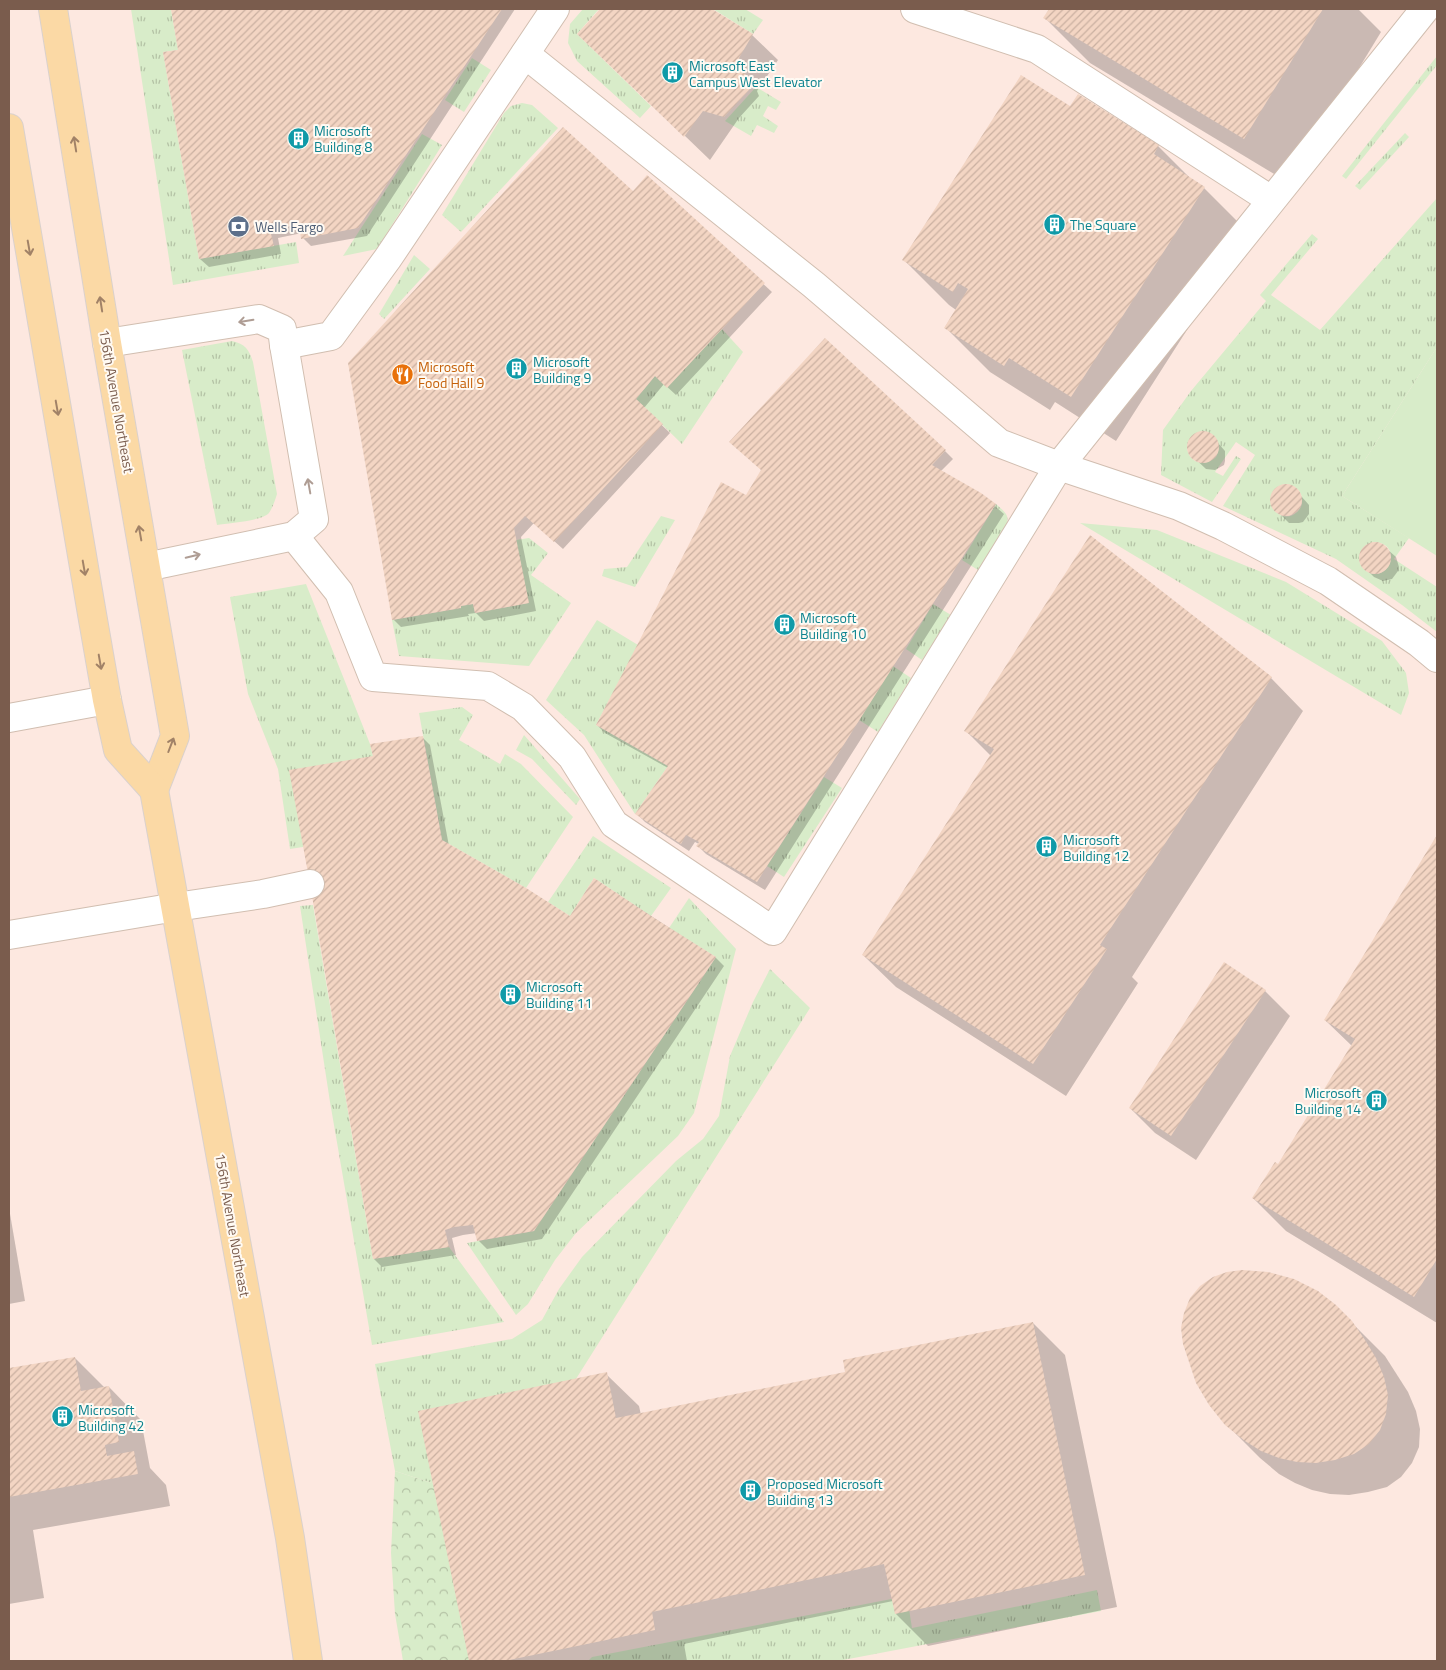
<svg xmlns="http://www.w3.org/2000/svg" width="1446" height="1670" viewBox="0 0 1446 1670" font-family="'Titillium Web',sans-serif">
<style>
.commercial{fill:#fde8e0}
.grass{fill:url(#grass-tufts);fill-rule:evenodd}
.forest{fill:url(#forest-crowns)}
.garden{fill:#d8ecc9}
.shadow{fill:#0003}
.building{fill:url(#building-hatch)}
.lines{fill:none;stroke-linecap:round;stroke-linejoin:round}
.minor-casing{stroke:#d1beb0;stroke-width:30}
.major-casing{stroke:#dad1cd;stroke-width:30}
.minor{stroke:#fff;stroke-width:28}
.major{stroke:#fbd9a5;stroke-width:28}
.oneway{stroke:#a18267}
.oneway2{stroke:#af9d94}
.labels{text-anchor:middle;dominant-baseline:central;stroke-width:4;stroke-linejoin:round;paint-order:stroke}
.culture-label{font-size:14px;fill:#0d838f;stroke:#fffaf3;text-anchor:start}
.service-label{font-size:14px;fill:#4e5e75;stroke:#fffaf3;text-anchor:start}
.food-label{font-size:14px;fill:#c56008;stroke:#fffaf3;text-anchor:start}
.street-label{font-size:14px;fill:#7a5c4d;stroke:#fffaf3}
</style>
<defs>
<pattern id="grass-tufts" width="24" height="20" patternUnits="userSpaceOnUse" patternTransform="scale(1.25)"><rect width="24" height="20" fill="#d8ecc9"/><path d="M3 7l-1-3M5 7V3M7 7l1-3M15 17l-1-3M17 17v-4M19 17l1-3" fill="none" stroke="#b4c2a5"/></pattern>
<pattern id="forest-crowns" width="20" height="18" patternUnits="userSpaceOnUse" patternTransform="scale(1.25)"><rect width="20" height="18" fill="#d8ecc9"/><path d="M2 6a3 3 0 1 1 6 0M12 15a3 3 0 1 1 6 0" fill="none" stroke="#b4c2a5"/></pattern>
<pattern id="building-hatch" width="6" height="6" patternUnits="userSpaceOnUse" patternTransform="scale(1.25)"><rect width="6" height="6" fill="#f3d5c3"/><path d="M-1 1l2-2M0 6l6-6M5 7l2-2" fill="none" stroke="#cab0a1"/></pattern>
</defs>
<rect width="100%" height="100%" fill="#fdf6ec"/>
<rect class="commercial" x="9" y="9" width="1428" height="1652"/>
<g class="grass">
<polygon points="131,9 171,9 178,50 163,52 199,259 296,242 299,263 173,285"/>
<polygon points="583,9 599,9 577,34 651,106 640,118 577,61 568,43 570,24"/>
<polygon points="713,9 745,9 763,20 753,34"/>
<polygon points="1437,56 1437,65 1346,179 1342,176"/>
<polygon points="472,58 491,70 464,112 445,100"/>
<polygon points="756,87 781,102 776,110 768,106 763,116 778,126 774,133 757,125 751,136 725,121"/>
<polygon points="522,103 532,105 558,128 461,232 442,215 504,113 511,106"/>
<polygon points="1405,133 1409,137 1360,190 1355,186"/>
<polygon points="422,134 442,145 377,249 343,256"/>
<path d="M 1437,198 L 1437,347 L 1342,496 L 1409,538 L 1394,559 L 1437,587 L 1437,632 L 1402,605 L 1336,559 L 1223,506 L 1255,455 L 1236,442 L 1215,472 L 1223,476 L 1236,456 L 1241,459 L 1212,502 L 1161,475 L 1163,430 L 1191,391 L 1266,301 L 1260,295 L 1312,234 L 1318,239 L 1271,295 L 1320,330 ZM 1202,432 L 1211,434 C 1219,441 1220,448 1216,457 C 1190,477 1174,437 1202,432 ZM 1285,484 C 1295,485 1303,491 1302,502 C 1302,506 1300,509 1297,512 C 1279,529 1255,493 1285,484 ZM 1374,542 C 1407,544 1385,589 1364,569 C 1353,558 1363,545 1374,542 Z"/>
<polygon points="414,255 430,269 384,319 379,314"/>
<polygon points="722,329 743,352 682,444 636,399 655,376 667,387"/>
<path d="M 232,341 C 245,344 249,349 253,362 L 277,494 C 275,500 273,507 269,513 C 262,521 228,523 217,525 L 182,350 Z"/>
<path d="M 996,504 C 1000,508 1005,511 1007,516 C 1011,531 987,558 978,570 L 962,560 Z"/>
<polygon points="661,516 675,520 635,587 602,576 604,569 627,567"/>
<polygon points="1080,523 1157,530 1286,582 1382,641 1406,673 1409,693 1401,715"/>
<polygon points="529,538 548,553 531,575 571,603 529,666 399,656 392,620 461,608 461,606 473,604 475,613 528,603 516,540"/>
<polygon points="306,584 370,744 373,756 303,847 290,849 278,769 248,694 230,597"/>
<polygon points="933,604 951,615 922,660 906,649"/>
<polygon points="597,620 638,645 596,725 668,766 635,814 584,735 546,700"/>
<polygon points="893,666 911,678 878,732 859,720"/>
<polygon points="462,707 473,715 459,740 500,764 505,754 521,764 573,817 526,888 442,840 419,713"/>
<polygon points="524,735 580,799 576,805 532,759 516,750"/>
<polygon points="824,777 842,788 784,877 767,866"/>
<polygon points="593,836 671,888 651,916 594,878 570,916 548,902"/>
<polygon points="689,898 736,949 694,1113 678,1136 576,1233 555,1260 528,1304 516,1315 467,1243 534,1231 716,957 669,928"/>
<polygon points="313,905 373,1259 449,1247 504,1322 372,1345 330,1102 300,906"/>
<polygon points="770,969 810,1008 569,1390 456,1491 395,1471 375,1364 512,1339 542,1320 559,1289 582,1257 676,1161 703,1139 719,1116 730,1056 753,1002"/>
<polygon points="1097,1590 1101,1611 838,1661 588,1661 592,1657 907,1596 912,1628"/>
</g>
<polygon class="forest" points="395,1471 456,1491 496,1651 504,1661 403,1661 395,1614 391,1553"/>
<polygon class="garden" points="1437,347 1437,556 1342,496"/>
<g class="shadow">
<polygon points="172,9 515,9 367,236 311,246 303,238 302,233 278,238 281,254 209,267 200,259 180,51"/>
<polygon points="602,9 710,9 752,35 778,60 757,91 759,96 739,118 710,160 579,34"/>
<polygon points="1050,9 1358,9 1381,32 1289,183 1090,63 1045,18"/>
<polygon points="1078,95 1158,146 1194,182 1204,188 1249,233 1116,441 1055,402 1050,410 990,372 945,327 956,310 949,305 904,260 1070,108"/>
<polygon points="647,177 772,292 676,395 664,384 644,408 670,433 563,549 534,523 521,537 536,611 484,621 476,613 468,614 469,616 401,627 393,619 633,193"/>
<polygon points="1207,433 1211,435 1225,451 1225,461 1224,465 1215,470 1206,469 1190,454 1189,445 1190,440 1197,434"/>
<polygon points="945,451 953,459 941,471 981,494 1004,514 765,890 706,854 698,846 699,844 695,842 689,851 645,822 637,814 668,768 605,733 597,725 746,497"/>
<polygon points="1285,486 1294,488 1309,505 1309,514 1303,522 1299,523 1289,523 1274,508 1272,498 1277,490"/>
<polygon points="1374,543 1379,544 1387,549 1396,557 1399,567 1398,571 1392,579 1383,581 1374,577 1366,569 1361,560 1361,556 1365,547"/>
<polygon points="1271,678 1303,711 1132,977 1138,983 1066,1096 896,987 863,955 991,756 966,731"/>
<polygon points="422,737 430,745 449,846 570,918 594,879 716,958 724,966 542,1239 487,1249 478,1240 477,1233 463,1235 452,1238 456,1255 382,1267 374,1259 375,757"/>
<polygon points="1437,837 1437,1323 1286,1231 1253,1198 1279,1166 1352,1046 1325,1020"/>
<polygon points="1265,991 1290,1016 1196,1160 1155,1133 1130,1108"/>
<polygon points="9,1208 25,1301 9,1304"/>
<polygon points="1335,1306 1385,1356 1408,1392 1416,1411 1420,1429 1419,1447 1412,1463 1401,1477 1387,1487 1368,1492 1349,1495 1330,1494 1312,1490 1295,1483 1279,1474 1260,1458 1226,1424"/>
<polygon points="1033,1323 1065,1355 1117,1607 928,1646 896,1614 893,1601 684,1644 687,1661 471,1661 419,1412 606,1374 639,1406 641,1415 847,1373"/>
<polygon points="75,1358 105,1388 109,1387 141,1420 150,1468 166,1485 170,1506 33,1530 44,1598 9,1604 9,1369"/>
</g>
<g class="building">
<polygon points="171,9 502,9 358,228 301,239 299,224 270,230 274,246 199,259 163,52 178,50"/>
<polygon points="600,9 712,9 753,34 739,58 751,88 724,117 703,111 684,137 577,34"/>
<polygon points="1049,9 1323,9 1244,139 1043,18"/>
<polygon points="1021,75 1070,106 1078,94 1159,145 1154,154 1205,187 1071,397 1009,358 1004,366 944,328 968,289 958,283 953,292 902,260"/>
<polygon points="563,127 633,191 647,175 765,283 667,388 655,376 636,399 663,424 554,542 525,516 514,528 529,603 475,613 473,604 461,606 461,608 392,620 348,363"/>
<polygon points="825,338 946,450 932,465 981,493 996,504 757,882 696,846 699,842 686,835 681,844 635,814 668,766 596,725 721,482 746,495 761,470 729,442"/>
<circle cx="1203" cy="447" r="16"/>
<circle cx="1286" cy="500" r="16"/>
<polygon points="1090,535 1272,677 1100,945 1107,949 1033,1064 862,955 994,749 964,731"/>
<circle cx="1375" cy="558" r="16"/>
<polygon points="423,736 442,840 526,888 570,916 594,878 651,916 716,957 534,1231 477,1241 473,1225 454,1227 445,1230 449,1247 373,1259 310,884 289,770 373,756 370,744"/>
<polygon points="1437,835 1437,1259 1414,1297 1252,1198 1275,1162 1278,1164 1355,1039 1324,1020"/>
<polygon points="1224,962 1266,990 1171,1136 1129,1108"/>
<polygon points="1242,1270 1268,1272 1294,1279 1318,1291 1336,1305 1352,1321 1365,1340 1376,1358 1384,1377 1388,1395 1386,1414 1380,1430 1369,1444 1354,1454 1335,1460 1316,1463 1297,1462 1279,1458 1261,1451 1245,1441 1225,1425 1209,1405 1196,1383 1183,1344 1181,1328 1184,1313 1190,1298 1200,1286 1213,1277 1227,1272"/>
<polygon points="1033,1322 1085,1575 895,1614 884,1564 652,1612 655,1630 504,1661 469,1661 418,1411 607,1372 616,1418 845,1372 843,1360"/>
<polygon points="75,1357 81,1391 109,1386 119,1442 105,1445 107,1456 134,1451 138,1474 9,1497 9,1368"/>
</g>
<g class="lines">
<defs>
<g id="minor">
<polyline points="915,9 1037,49 1271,200"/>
<polyline points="525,54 814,285 999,443 1059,466 1179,506 1223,526 1328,581 1419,643 1437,658"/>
<polyline points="107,343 259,319 282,329 284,345 314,519 294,536 146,567"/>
<polyline points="284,345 331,336 388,258 555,9"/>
<polyline points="294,536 339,592 373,677 488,686 523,707 572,757 614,824 773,931 1059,466 1425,9"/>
<polyline points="9,718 107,700"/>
<polyline points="9,935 176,907 263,894 310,884"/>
</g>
<g id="major">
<polyline points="53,9 107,343 175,736 154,790"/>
<polyline points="9,128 92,614 107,700 118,750 154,790 290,1538 308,1661"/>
</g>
</defs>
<use href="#minor" class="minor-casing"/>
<use href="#major" class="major-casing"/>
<use href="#minor" class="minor"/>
<use href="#major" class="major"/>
</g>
<defs><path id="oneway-shaft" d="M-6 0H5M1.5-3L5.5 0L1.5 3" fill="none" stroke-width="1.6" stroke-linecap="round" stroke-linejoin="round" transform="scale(1.25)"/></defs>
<g class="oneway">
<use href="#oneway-shaft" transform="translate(75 144) rotate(-99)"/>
<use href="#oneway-shaft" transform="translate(29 248) rotate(80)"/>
<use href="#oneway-shaft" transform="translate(101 304) rotate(-99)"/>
<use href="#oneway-shaft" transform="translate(57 408) rotate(80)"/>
<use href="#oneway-shaft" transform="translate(140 533) rotate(-100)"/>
<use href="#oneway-shaft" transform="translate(84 568) rotate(80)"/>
<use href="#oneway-shaft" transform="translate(100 662) rotate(80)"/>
<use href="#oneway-shaft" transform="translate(171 745) rotate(-69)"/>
</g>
<g class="oneway2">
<use href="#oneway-shaft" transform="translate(246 321) rotate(171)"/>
<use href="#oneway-shaft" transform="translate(309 486) rotate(-100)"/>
<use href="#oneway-shaft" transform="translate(193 556) rotate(-13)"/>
</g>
<defs>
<symbol id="building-disc" viewBox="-11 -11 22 22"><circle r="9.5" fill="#0f9aa8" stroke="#fffaf3"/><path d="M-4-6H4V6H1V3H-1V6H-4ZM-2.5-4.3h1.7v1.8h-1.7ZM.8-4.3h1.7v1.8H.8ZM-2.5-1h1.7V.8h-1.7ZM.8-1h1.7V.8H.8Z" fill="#fff"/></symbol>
<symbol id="bank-disc" viewBox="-11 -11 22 22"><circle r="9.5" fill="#5c6f8a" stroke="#fffaf3"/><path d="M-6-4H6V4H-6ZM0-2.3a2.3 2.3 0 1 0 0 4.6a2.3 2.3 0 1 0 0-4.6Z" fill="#fff"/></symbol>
<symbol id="restaurant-disc" viewBox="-11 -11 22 22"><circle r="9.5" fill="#e8710a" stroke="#fffaf3"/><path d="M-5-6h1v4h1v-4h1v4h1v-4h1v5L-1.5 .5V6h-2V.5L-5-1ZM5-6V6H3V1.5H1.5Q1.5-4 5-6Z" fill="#fff"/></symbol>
</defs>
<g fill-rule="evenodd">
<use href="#building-disc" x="660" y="60" width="25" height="25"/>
<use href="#building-disc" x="286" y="126" width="25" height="25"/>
<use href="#building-disc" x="1042" y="212" width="25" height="25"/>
<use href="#bank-disc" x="226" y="214" width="25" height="25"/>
<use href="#building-disc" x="504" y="356" width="25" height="25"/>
<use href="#restaurant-disc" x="390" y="362" width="25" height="25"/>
<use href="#building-disc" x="772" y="612" width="25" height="25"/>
<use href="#building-disc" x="1034" y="834" width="25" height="25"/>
<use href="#building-disc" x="498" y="982" width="25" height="25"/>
<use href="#building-disc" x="1364" y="1088" width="25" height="25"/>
<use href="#building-disc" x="50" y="1404" width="25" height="25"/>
<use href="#building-disc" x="738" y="1478" width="25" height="25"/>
</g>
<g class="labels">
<g class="culture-label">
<text x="689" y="65">Microsoft East<tspan x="689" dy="16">Campus West Elevator</tspan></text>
<text x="314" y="130">Microsoft<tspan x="314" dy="16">Building 8</tspan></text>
<text x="1070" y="224">The Square</text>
<text x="533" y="361">Microsoft<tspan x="533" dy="16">Building 9</tspan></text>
<text x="800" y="617">Microsoft<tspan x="800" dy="16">Building 10</tspan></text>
<text x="1063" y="839">Microsoft<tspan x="1063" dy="16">Building 12</tspan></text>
<text x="526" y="986">Microsoft<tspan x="526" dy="16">Building 11</tspan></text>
<text x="1361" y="1092" text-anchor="end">Microsoft<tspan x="1361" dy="16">Building 14</tspan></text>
<text x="78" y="1409">Microsoft<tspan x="78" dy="16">Building 42</tspan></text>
<text x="767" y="1483">Proposed Microsoft<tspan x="767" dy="16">Building 13</tspan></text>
</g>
<g class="service-label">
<text x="255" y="226">Wells Fargo</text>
</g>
<g class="food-label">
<text x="418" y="366">Microsoft<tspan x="418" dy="16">Food Hall 9</tspan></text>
</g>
<g class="street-label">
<text transform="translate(117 401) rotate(80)">156th Avenue Northeast</text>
<text transform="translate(233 1225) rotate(80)">156th Avenue Northeast</text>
</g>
</g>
<rect width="1446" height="1670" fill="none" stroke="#7a5c4d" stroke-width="20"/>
</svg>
